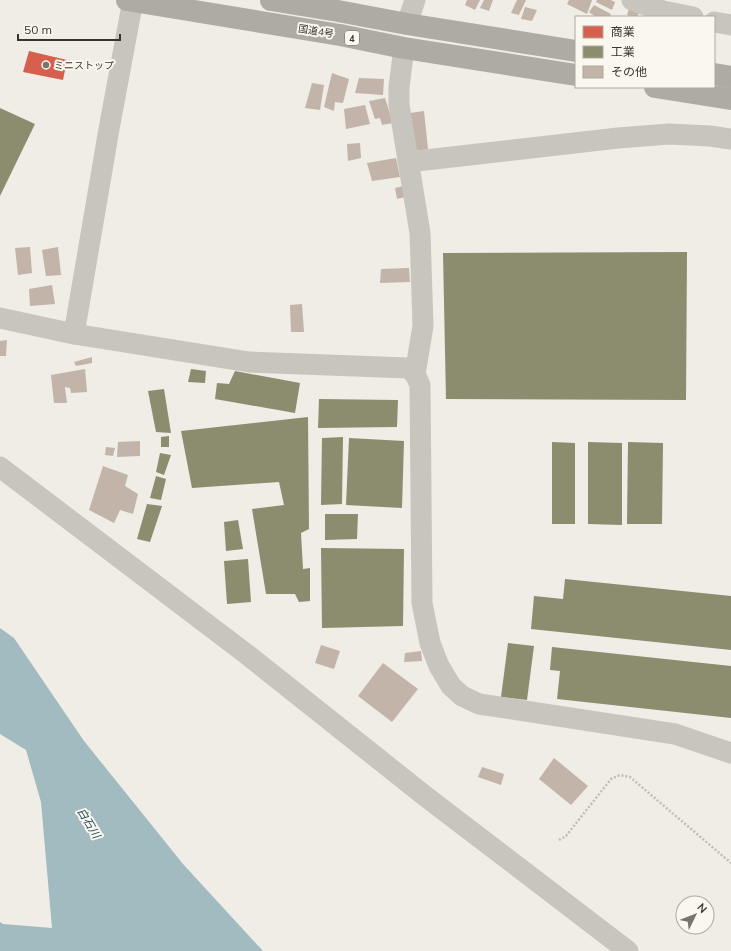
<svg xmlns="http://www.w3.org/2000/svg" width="731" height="951" viewBox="0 0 731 951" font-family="Mulish,'Noto Sans JP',sans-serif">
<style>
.water{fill:#a2bbc0}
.shops{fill:#d6604d}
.industry{fill:#8c8c6e}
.building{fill:#c2b4a8}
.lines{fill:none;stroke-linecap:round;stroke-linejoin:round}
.path{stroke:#c1bdb6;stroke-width:2.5;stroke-dasharray:2 2;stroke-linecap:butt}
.minor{stroke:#c8c4be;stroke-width:21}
.highway{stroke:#aeaba5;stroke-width:22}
.poi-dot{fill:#79746d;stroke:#faf7ee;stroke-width:1.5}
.labels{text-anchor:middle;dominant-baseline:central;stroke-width:4;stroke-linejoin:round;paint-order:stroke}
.shield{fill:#faf7ee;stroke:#746e66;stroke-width:1}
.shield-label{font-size:9px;font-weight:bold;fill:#3a332c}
.street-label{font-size:10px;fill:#3a332c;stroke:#faf7ee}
.poi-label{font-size:10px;fill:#3a332c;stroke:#faf7ee;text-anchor:start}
.water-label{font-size:11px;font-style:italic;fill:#224d5b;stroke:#faf7ee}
</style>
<rect width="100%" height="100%" fill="#efede6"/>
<polygon class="water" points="0,628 14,638 84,741 183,864 263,951 0,951 0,922 3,924 52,928 41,802 26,750 0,734"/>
<polygon class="shops" points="29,51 67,60 63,80 23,72"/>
<g class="industry">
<polygon points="0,108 35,124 0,196"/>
<polygon points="687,252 686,400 446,399 443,253"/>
<polygon points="191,369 206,371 205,383 188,382"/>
<polygon points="235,371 300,383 295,413 215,399 217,383 229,384"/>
<polygon points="164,389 171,433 156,432 148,391"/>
<polygon points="319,399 398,400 397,427 318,428"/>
<polygon points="308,417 309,529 301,533 303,569 310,568 310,601 299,602 295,594 266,594 252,509 284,505 279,482 192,488 181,431"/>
<polygon points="169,436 169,447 161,447 161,437"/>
<polygon points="343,437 342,504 321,505 322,438"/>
<polygon points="349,438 404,441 402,508 346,505"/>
<polygon points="552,442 575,443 575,524 552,524"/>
<polygon points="588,442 622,443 622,525 588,524"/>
<polygon points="628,442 663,443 662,524 627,524"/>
<polygon points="160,453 171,455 164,475 156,472"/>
<polygon points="156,476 166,479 161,500 150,498"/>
<polygon points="147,504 162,506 150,542 137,539"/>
<polygon points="325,514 358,514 357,539 325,540"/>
<polygon points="238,520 243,549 226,551 224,522"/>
<polygon points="321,548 404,549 403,626 322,628"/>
<polygon points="248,559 251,602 227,604 224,561"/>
<polygon points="565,579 731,596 731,650 531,629 534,596 563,599"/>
<polygon points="508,643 534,646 527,700 501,697"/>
<polygon points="552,647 731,666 731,718 557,699 560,671 550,670"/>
</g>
<g class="building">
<polygon points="467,0 480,0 475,10 465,5"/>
<polygon points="484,0 493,0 489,11 480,8"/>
<polygon points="517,0 526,0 519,15 511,13"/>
<polygon points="569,0 592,0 587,14 567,4"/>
<polygon points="597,0 611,0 615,2 612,10 596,2"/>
<polygon points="594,5 611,14 609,17 596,17 589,12"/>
<polygon points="525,7 537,10 532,21 521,19"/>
<polygon points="629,9 639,13 637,17 633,17 627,15"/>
<polygon points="332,73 349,79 343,103 335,102 334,111 324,107"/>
<polygon points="359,78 384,79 383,95 355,93"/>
<polygon points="312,83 324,85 320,110 305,108"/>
<polygon points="385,98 393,123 382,125 380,118 375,119 369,101"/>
<polygon points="365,105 370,124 346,129 344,109"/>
<polygon points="424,111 428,149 415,151 410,113"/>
<polygon points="360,143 361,158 348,161 347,144"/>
<polygon points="396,158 400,177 372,181 367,163"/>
<polygon points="404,186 405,197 397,199 395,188"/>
<polygon points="30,247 32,273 18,275 15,248"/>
<polygon points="58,247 61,275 46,276 42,250"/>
<polygon points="409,268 410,282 380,283 381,269"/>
<polygon points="52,285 55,304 30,306 29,289"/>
<polygon points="302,304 304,332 291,332 290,305"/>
<polygon points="7,340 6,356 0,356 0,341"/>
<polygon points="92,357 92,363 76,366 74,362"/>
<polygon points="85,369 87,392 71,393 70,388 65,387 67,403 54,403 51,375"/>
<polygon points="140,441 140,456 117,457 118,442"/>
<polygon points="106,447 115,448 113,456 105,455"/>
<polygon points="103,466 128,475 125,486 138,494 133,514 120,510 114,523 89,510"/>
<polygon points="321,645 340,651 334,669 315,663"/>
<polygon points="421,651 422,661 404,662 405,653"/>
<polygon points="383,663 418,689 392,722 358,696"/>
<polygon points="554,758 588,786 571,805 539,779"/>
<polygon points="482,767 504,774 501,785 478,777"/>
</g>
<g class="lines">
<polyline class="path" points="559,840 566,836 611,779 620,775 630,777 731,863"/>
<g class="minor">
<polyline points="632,0 663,11 693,17"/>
<polyline points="714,22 731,25"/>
<polyline points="407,24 415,0"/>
<polyline points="404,48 399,87 399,105 420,233 423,326 415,374"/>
<polyline points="408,162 618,138 669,134 710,136 731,139"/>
<polyline points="0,318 74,334 249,362 408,368 415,374 420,385 422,603 430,643 439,666 451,686 462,696 479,704 675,734 731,753"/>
<polyline points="74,334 109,129 133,0"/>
<polyline points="0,467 249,656 425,796 628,951"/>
</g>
<g class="highway">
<polyline points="127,0 340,35 404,48 576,75"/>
<polyline points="271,0 338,11 407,24 576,51"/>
<polyline points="714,74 731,77"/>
<polyline points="655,87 731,99"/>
</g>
</g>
<circle class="poi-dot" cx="46" cy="65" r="4"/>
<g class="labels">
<rect class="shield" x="345" y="31" width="14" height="14" rx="3"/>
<g class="shield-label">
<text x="352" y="38">4</text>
</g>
<g class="street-label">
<text transform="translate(316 31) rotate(9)">国道4号</text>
</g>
<g class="poi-label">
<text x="54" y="65">ミニストップ</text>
</g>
<g class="water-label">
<text transform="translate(89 823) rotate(59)">白石川</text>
</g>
</g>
<rect x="575" y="16" width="140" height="72" fill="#faf7ee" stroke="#ada9a0"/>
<rect x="583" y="26" width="20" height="12" fill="#d6604d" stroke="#ada9a0"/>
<text x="611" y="36" font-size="12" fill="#3a332c">商業</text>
<rect x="583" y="46" width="20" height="12" fill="#8c8c6e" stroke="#ada9a0"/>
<text x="611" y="56" font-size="12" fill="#3a332c">工業</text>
<rect x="583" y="66" width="20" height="12" fill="#c2b4a8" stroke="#ada9a0"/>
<text x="611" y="76" font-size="12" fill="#3a332c">その他</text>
<g transform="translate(695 915) rotate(47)"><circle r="19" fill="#faf7ee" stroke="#ada9a0"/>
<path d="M0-3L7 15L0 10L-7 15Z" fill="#79746d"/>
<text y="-6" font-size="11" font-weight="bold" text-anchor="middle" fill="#3a332c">N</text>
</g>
<path d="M18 34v6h102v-6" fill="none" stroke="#3a332c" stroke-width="2"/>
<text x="24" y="34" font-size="12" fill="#3a332c" stroke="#faf7ee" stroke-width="3" paint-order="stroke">50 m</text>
</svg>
